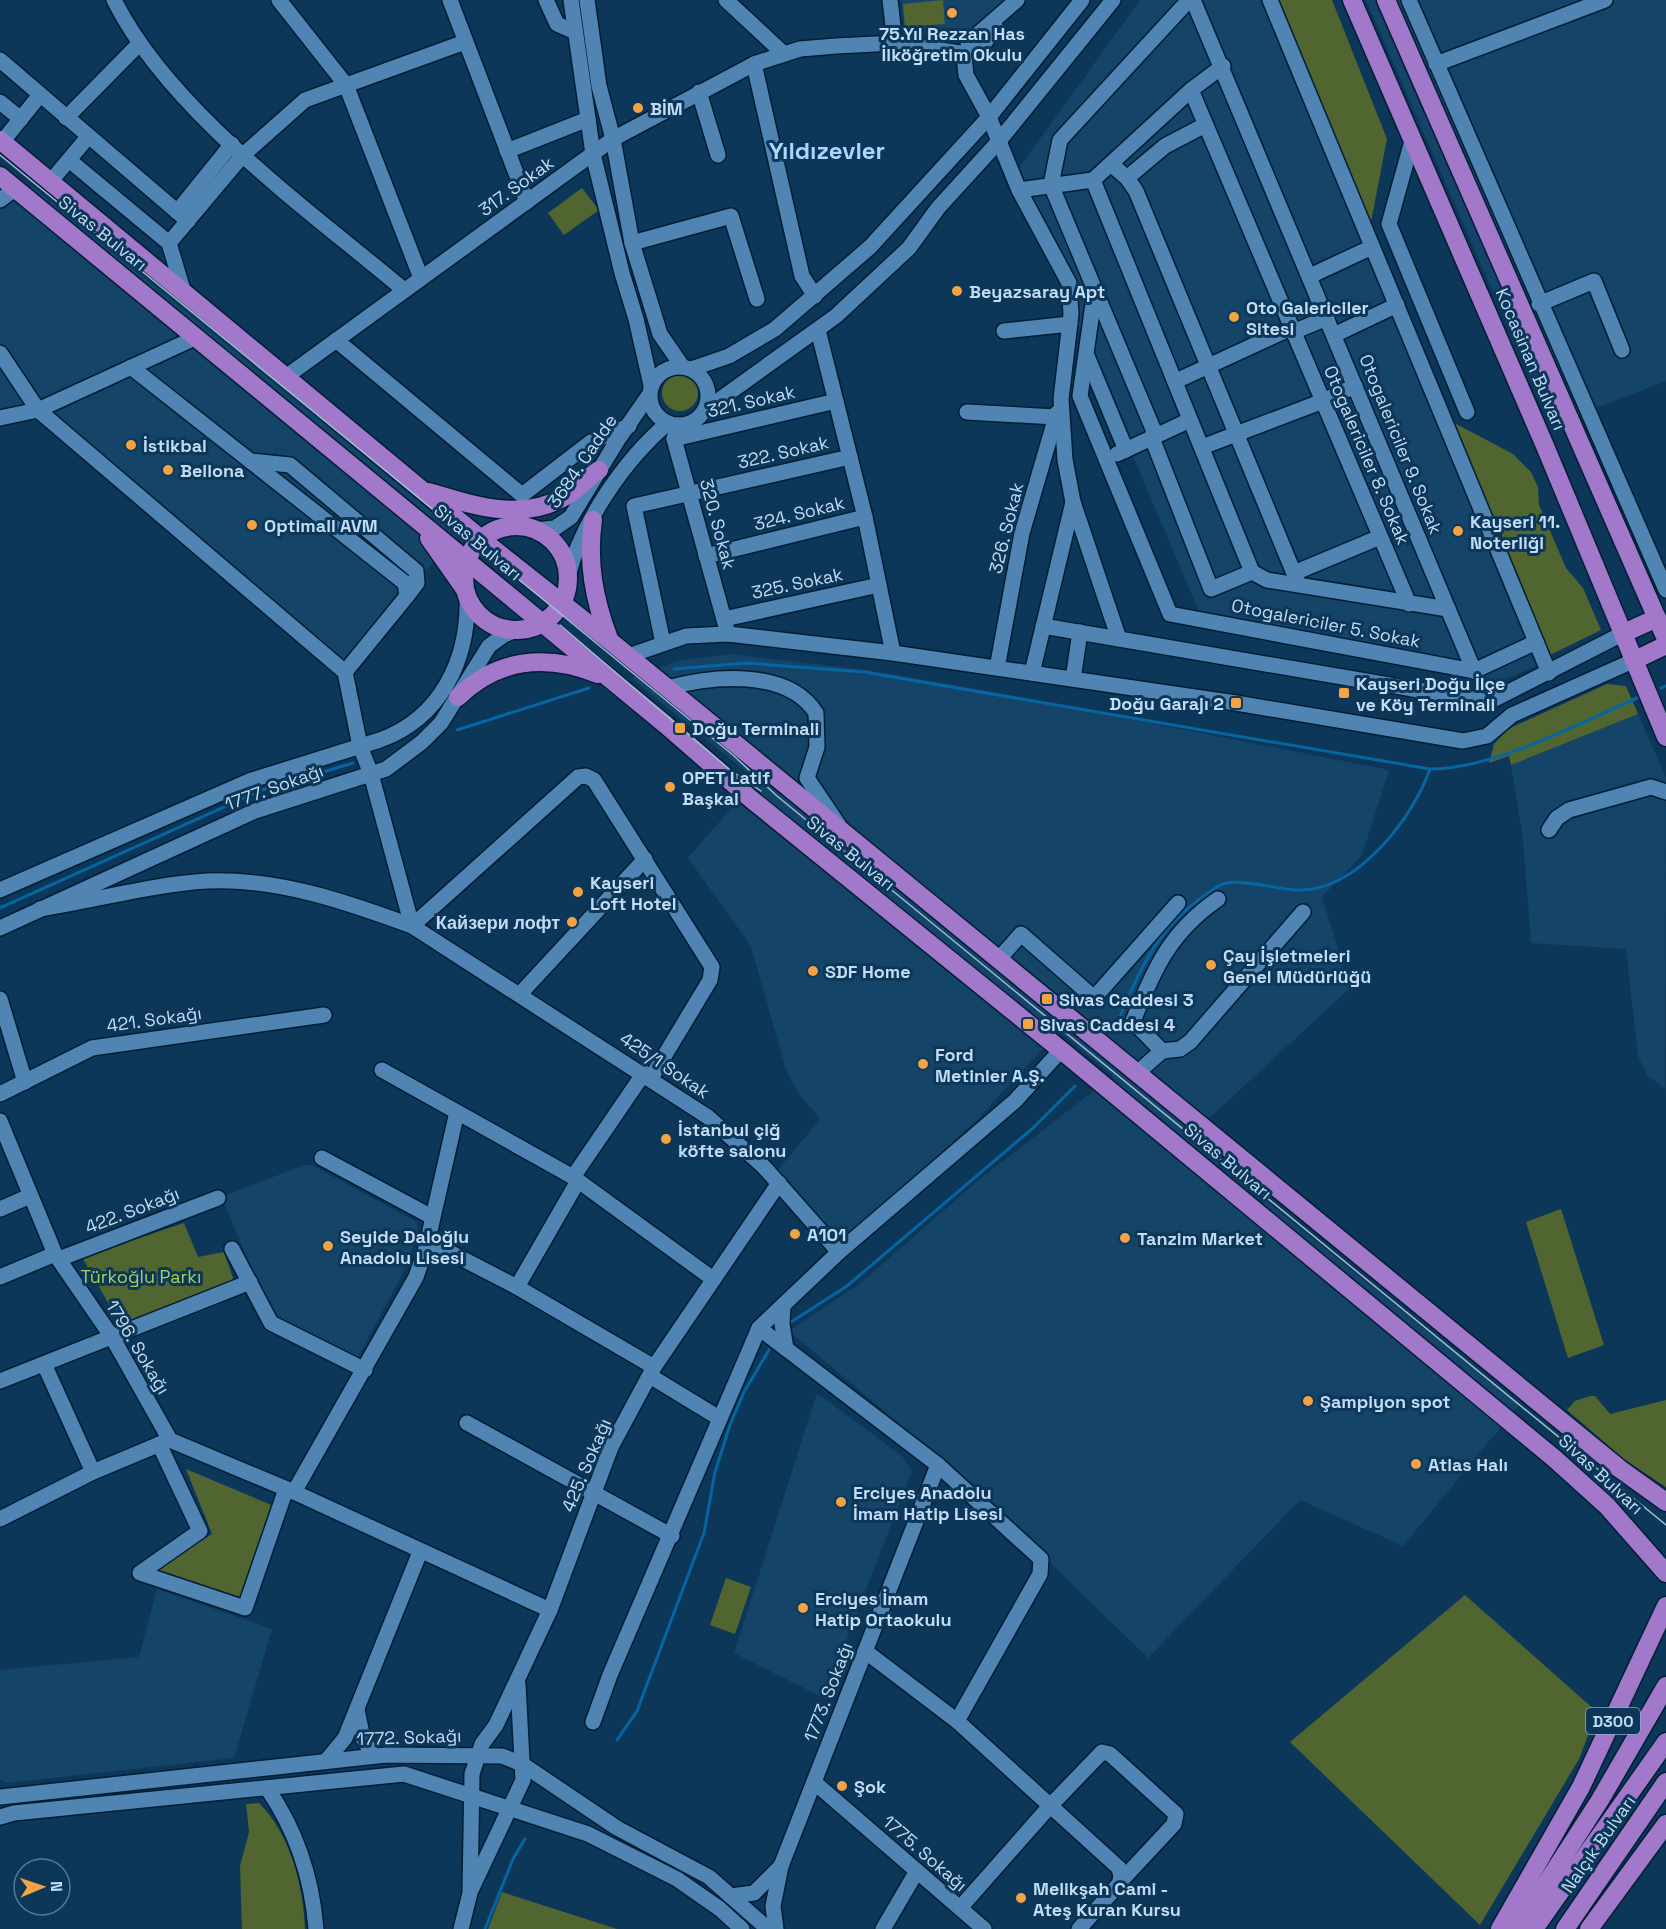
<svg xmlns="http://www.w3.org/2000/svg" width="1666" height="1929" viewBox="0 0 1666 1929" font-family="'Space Grotesk',sans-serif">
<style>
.built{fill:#154469}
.green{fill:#516531}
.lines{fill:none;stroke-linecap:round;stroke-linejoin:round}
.stream{stroke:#0665a3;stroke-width:3}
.minor-casing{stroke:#021e35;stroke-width:18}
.highway-casing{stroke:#021e35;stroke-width:21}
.minor{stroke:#4f84b3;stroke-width:15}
.highway{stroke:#a278ca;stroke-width:18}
.tram{stroke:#9fbdd8;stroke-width:1.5}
.poi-dot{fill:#f4a344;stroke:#0d3758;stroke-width:2}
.labels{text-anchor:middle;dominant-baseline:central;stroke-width:6;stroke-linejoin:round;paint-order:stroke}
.shield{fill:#0d3758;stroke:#8baac7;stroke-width:1.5}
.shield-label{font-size:16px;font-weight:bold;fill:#c1dcf6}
.poi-label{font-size:18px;font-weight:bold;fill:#c1dcf6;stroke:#0d3758;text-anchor:start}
.street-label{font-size:18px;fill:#c1dcf6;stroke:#0d3758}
.park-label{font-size:18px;fill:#a5d15a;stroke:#0d3758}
.district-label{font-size:24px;font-weight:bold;fill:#a9d5fe;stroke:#0d3758}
</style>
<rect width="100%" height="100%" fill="#0d3758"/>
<g class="built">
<polygon points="901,0 1012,0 982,30 905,35"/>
<polygon points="1140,0 1260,0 1541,664 1496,683 1206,628 1014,175"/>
<polygon points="1366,0 1666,0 1666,381 1551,425"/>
<polygon points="32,186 459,534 338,667 39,412 0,419 0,207"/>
<polygon points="731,654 867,670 982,690 1389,770 1362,855 1322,897 1350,988 1188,1138 1519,1405 1403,1546 1300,1500 1148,1658 958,1473 789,1331 862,1282 981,1178 1113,1076 1059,1031 978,1119 840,1243 778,1170 820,1119 797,1091 786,1070 751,946 688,858 756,780 631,678 677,661"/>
<polygon points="1638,714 1666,778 1665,1089 1647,1075 1638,1056 1626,949 1531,943 1523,839 1511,765"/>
<polygon points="304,1165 312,1165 417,1222 418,1230 408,1263 356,1361 271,1317 222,1197"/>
<polygon points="817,1393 902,1456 912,1471 827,1690 820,1696 734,1653"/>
<polygon points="157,1589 272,1629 234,1758 6,1783 0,1779 0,1670 139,1657"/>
</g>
<g class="green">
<polygon points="943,0 945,24 905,27 903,4"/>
<polygon points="1271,0 1332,0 1387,139 1370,227"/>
<polygon points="582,188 599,210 564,235 548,213"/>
<circle cx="680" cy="393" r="18"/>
<polygon points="1443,417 1513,454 1531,472 1538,487 1539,505 1566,568 1583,588 1601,630 1546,657"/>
<polygon points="1607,684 1626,686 1638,714 1511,765 1509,756 1489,763 1494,744 1508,729"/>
<polygon points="1561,1209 1604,1345 1568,1358 1526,1222"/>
<polygon points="184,1223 198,1257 224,1252 234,1281 120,1324 82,1257"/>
<polygon points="1590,1396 1595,1396 1610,1414 1666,1400 1666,1487 1625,1460 1567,1410 1575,1401"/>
<polygon points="186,1469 276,1507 246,1601 155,1570 212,1534"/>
<polygon points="726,1578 751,1587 735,1634 710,1625"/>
<polygon points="1465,1595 1597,1712 1579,1759 1480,1925 1290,1742"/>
<path d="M 259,1803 C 291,1836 303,1884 305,1929 L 242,1929 L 240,1866 L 249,1832 L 246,1804 Z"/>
<polygon points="502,1892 617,1929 488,1929"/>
</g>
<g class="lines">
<g class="stream">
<path d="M 674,669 L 747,663 L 864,672 L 1430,769 C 1495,769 1577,724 1637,698"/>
<polyline points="1661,688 1666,686"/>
<polyline points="457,730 589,688"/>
<polyline points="0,908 262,790 353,763"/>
<path d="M 1117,1024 C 1137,975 1157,927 1203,897 C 1209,892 1218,885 1226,883 C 1241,879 1281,890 1299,890 C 1357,891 1413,818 1430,769"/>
<polyline points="788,1324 847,1286 1033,1128 1075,1086"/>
<polyline points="617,1740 637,1711 704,1533 715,1472 730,1425 744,1392 769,1350"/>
<polyline points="485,1929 513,1859 525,1839"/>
</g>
<defs>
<g id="minor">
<path d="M 114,0 C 170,112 309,210 404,290"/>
<polyline points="279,0 346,85 421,278"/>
<polyline points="450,0 527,202"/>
<polyline points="546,0 557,24 575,32"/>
<polyline points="571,0 593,154 622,273 636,319 651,385"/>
<polyline points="587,0 599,86 613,139 632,243 660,334 682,366"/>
<polyline points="726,0 783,53"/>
<polyline points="890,0 895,43"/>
<polyline points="1193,0 1474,671"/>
<polyline points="1270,0 1549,673"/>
<polyline points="1409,0 1666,590"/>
<polyline points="968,43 1017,0"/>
<polyline points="973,52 982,46 996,28"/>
<polyline points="964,56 966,75 989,117 1019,190 1069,283 1071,314 1061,399 1065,460 1073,502 1032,673"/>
<polyline points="0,60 188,221"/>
<polyline points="754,64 802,276 815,296"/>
<polyline points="1436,64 1605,0"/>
<polyline points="1191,90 1409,604"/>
<polyline points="699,92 718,155"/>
<polyline points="0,102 21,119"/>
<polyline points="66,118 139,44"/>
<polyline points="1412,141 1389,224 1467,412"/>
<polyline points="2,142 40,95"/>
<polyline points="507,151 588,119"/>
<polyline points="69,160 169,243 183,290"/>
<polyline points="1111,164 1127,178 1136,191 1298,583"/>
<polyline points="1127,178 1165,146 1205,125"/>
<polyline points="1093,180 1252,572"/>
<polyline points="1093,180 1191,90 1223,66"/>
<polyline points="51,181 88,137"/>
<polyline points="1019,190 1093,180"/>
<polyline points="0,200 15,189"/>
<polyline points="177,212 232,144"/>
<polyline points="169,243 243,155 305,100 465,42"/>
<polyline points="632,243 731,216 757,299"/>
<polyline points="1310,276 1372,247"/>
<polyline points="1095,290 1080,396 1170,614 1474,671"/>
<polyline points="1539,304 1594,281 1622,350"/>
<polyline points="818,330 865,517 893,653"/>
<polyline points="1004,331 1070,324"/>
<polyline points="1293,332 1327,318"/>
<polyline points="1334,335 1397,305"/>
<polyline points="336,340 522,495 591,442 629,426"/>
<polyline points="0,353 38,410 345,672 360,746 371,774 412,926 708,1117 764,1167 839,1252 1015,1101 1061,1050"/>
<polyline points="1087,356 1126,450"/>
<circle cx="679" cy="396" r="29"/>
<polyline points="131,367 405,583 407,596 345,672"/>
<polyline points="691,369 729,356 775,329 870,247 989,117 1082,0"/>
<polyline points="287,376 613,139 754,64 800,49 836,46 895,43 960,53"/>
<polyline points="1176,381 1291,328"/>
<polyline points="705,410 836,316 909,248 938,208 999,141 1113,0"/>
<polyline points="967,412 1056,417"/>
<polyline points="0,418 38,410 197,337"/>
<polyline points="678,425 674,439 728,634"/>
<polyline points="1156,436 1051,185 1060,140 1189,0"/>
<polyline points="1152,438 1211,589 1252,572"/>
<polyline points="674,439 836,401"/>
<polyline points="1202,447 1323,401 1355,386"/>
<polyline points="1117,454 1190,420"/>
<polyline points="250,461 290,465 416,571 417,583 407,596"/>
<polyline points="1073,502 1119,639"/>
<polyline points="535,530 555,528 571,517 617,441 649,395"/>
<polyline points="706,556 865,517"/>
<polyline points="1252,572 1267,580 1448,609"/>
<polyline points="1294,573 1380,537"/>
<path d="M 568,576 C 582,522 625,459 668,423"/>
<polyline points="724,619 879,585"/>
<polyline points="1043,626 1489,702 1624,633"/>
<polyline points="663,643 634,506 850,457"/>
<polyline points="628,656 686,636 728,634 893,653 1236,703 1463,741 1487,736 1512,715 1635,660"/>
<polyline points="997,668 1022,533 1057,413"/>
<polyline points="1474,671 1536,642"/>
<polyline points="1073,679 1080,632"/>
<path d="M 667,688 C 712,676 787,668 816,713 L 817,747 L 807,778 L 838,824"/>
<polyline points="1549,830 1557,818 1569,810 1651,787 1666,792"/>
<path d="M 0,890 L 249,781 L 380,740 C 441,718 469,659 467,597"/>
<path d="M 40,909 C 92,901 155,884 207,881 C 278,878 347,902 412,926 L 578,777 L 586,776 L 594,780 L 712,967 L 710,980 L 651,1078"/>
<polyline points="0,928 255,811 386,769 422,742 441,723 489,646 504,635 516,630"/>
<polyline points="999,959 1021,934 1094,998 1178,903"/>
<polyline points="520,994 645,859"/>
<polyline points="0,999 25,1082"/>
<polyline points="1162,1051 1180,1049 1190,1042 1303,912"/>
<polyline points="382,1070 573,1177 713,1279"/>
<path d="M 1137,1073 L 1162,1051 L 1133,1021 C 1154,969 1170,932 1218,899"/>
<polyline points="0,1094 92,1048 324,1015"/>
<polyline points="0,1121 55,1254 112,1337 170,1440 294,1492 550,1610"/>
<polyline points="322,1158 432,1217"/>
<polyline points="573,1177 644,1073"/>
<polyline points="0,1209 30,1196"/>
<polyline points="428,1241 517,1287 654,1367"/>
<polyline points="232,1249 271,1323 365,1370"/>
<polyline points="59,1259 218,1198"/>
<polyline points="0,1277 55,1254"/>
<polyline points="517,1287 578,1181"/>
<polyline points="783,1305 782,1324 786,1349"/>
<polyline points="759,1328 938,1465 1041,1559 1040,1574 957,1721"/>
<polyline points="44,1364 93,1472"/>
<polyline points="650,1376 719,1418"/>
<polyline points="0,1381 250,1282"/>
<polyline points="467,1423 672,1536"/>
<polyline points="159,1444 200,1531 140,1573 245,1608 286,1489"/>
<polyline points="294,1492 416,1277 426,1248 457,1112"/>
<polyline points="0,1519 93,1472 167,1441"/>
<polyline points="865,1651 957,1721 1119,1868 1121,1877 1119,1884 1079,1929"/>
<polyline points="357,1710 363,1738 373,1756"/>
<polyline points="593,1722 610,1675 759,1328 839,1252"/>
<polyline points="326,1761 345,1738 420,1552"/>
<polyline points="814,1782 984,1929"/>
<path d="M 267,1788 C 296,1830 312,1878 316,1929"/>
<polyline points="0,1797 386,1755 502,1756 522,1764 617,1828 709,1877 768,1929"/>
<polyline points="0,1817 14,1813 404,1774 588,1834 677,1879 720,1909 742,1929"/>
<polyline points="472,1888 523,1780 518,1684"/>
<polyline points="731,1896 754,1893 781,1866"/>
<polyline points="960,1908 1050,1806 1102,1752 1110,1754 1176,1814 1174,1824 1121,1881"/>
<polyline points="461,1929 470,1893 472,1774 482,1744 496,1725 550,1610 611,1447 654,1367 779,1183"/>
<polyline points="776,1929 773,1906 781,1866 938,1465"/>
<polyline points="883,1929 917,1871"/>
</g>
<g id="highway">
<polyline points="1352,0 1545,446 1666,737"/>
<polyline points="1386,0 1666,639"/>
<polyline points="0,140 481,539 610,641 1620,1469 1666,1502"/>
<polyline points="0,176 666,725 751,799 1061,1050 1555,1459 1607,1506 1666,1573"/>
<path d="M 429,492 C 475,506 522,522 566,496 C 578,490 587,477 599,470"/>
<path d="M 593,520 C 587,562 594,599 609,639"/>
<circle cx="516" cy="578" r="52"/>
<polyline points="429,538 464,588"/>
<polyline points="1624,633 1657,618"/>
<polyline points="1635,660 1666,645"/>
<path d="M 458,697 C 498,658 547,654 598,674"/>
<polyline points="1500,1929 1581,1787 1666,1606"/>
<polyline points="1517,1929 1600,1800 1666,1686"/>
<polyline points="1534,1929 1666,1742"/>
<polyline points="1565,1929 1666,1782"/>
<polyline points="1589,1929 1666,1824"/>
</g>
</defs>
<use href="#minor" class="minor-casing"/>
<use href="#highway" class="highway-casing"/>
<use href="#minor" class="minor"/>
<use href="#highway" class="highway"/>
<g class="tram">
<polyline points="0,155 733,755 777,796 1666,1525"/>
<polyline points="560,625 729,769 761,791"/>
</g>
</g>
<g class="poi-dot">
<circle cx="952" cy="13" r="6"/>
<circle cx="638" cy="108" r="6"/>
<circle cx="957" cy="291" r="6"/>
<circle cx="1234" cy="317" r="6"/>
<circle cx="131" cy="445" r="6"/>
<circle cx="168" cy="470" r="6"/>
<circle cx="252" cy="525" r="6"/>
<circle cx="1458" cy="531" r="6"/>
<rect x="1338" y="687" width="12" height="12" rx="3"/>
<rect x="1230" y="697" width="12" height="12" rx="3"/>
<rect x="674" y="722" width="12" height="12" rx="3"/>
<circle cx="670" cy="787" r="6"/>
<circle cx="578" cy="892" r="6"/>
<circle cx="572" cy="922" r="6"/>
<circle cx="1211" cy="965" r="6"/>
<circle cx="813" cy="971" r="6"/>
<rect x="1041" y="993" width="12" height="12" rx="3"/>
<rect x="1022" y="1018" width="12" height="12" rx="3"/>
<circle cx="923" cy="1064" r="6"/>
<circle cx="666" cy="1139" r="6"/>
<circle cx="795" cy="1234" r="6"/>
<circle cx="1125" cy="1238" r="6"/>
<circle cx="328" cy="1246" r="6"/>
<circle cx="1308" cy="1401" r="6"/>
<circle cx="1416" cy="1464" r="6"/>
<circle cx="841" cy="1502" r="6"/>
<circle cx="803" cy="1608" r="6"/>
<circle cx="842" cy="1786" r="6"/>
<circle cx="1021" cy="1898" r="6"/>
</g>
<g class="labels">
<rect class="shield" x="1586" y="1708" width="54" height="26" rx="4.5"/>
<g class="shield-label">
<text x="1613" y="1721">D300</text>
</g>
<g class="poi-label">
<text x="952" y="33" text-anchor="middle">75.Yıl Rezzan Has<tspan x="952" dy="21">İlköğretim Okulu</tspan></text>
<text x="650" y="108">BİM</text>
<text x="969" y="291">Beyazsaray Apt</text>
<text x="1246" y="307">Oto Galericiler<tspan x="1246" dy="21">Sitesi</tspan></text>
<text x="143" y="445">İstikbal</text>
<text x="180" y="470">Bellona</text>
<text x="1470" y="521">Kayseri 11.<tspan x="1470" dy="21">Noterliği</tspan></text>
<text x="264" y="525">Optimall AVM</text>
<text x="1356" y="683">Kayseri Doğu İlçe<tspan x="1356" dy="21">ve Köy Terminali</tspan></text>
<text x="1224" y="703" text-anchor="end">Doğu Garajı 2</text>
<text x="692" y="728">Doğu Terminali</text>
<text x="682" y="777">OPET Latif<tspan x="682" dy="21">Başkal</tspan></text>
<text x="590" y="882">Kayseri<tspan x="590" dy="21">Loft Hotel</tspan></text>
<text x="560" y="922" text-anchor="end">Кайзери лофт</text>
<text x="1223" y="955">Çay İşletmeleri<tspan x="1223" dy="21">Genel Müdürlüğü</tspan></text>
<text x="825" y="971">SDF Home</text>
<text x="1059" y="999">Sivas Caddesi 3</text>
<text x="1040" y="1024">Sivas Caddesi 4</text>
<text x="935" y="1054">Ford<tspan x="935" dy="21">Metinler A.Ş.</tspan></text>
<text x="678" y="1129">İstanbul çiğ<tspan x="678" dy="21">köfte salonu</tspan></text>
<text x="807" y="1234">A101</text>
<text x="340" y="1236">Seyide Daloğlu<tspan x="340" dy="21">Anadolu Lisesi</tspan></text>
<text x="1137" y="1238">Tanzim Market</text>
<text x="1320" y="1401">Şampiyon spot</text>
<text x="1428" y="1464">Atlas Halı</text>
<text x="853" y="1492">Erciyes Anadolu<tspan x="853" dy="21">İmam Hatip Lisesi</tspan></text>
<text x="815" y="1598">Erciyes İmam<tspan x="815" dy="21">Hatip Ortaokulu</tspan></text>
<text x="854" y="1786">Şok</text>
<text x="1033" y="1888">Melikşah Cami -<tspan x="1033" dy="21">Ateş Kuran Kursu</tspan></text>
</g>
<g class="street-label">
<text transform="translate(516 186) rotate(-36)">317. Sokak</text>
<text transform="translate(103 233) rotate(39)">Sivas Bulvarı</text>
<text transform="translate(1531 359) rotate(67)">Kocasinan Bulvarı</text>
<text transform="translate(751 401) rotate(-13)">321. Sokak</text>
<text transform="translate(1401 444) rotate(68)">Otogalericiler 9. Sokak</text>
<text transform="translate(783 452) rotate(-13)">322. Sokak</text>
<text transform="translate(1367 455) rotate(67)">Otogalericiler 8. Sokak</text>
<text transform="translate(582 461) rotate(-56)">3684. Cadde</text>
<text transform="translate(799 513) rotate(-14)">324. Sokak</text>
<text transform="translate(718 524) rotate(75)">320. Sokak</text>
<text transform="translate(1006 528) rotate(-76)">326. Sokak</text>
<text transform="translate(478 542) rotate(40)">Sivas Bulvarı</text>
<text transform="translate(797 583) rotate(-12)">325. Sokak</text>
<text transform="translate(1326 623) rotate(11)">Otogalericiler 5. Sokak</text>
<text transform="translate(274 787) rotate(-20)">1777. Sokağı</text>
<text transform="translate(851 853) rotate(39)">Sivas Bulvarı</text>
<text transform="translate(154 1019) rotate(-8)">421. Sokağı</text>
<text transform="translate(665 1065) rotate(34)">425/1 Sokak</text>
<text transform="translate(1228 1161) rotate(40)">Sivas Bulvarı</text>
<text transform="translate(132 1210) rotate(-21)">422. Sokağı</text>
<text transform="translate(138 1347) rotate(59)">1796. Sokağı</text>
<text transform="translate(586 1465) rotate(-67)">425. Sokağı</text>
<text transform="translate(1601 1474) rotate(43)">Sivas Bulvarı</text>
<text transform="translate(828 1692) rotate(-69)">1773. Sokağı</text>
<text transform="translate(409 1737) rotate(-2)">1772. Sokağı</text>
<text transform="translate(1598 1844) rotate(-55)">Nalçık Bulvarı</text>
<text transform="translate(925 1853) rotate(41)">1775. Sokağı</text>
</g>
<g class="park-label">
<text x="141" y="1276">Türkoğlu Parkı</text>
</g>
<g class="district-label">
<text x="827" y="150">Yıldızevler</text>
</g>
</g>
<g transform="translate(42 1887) rotate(88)"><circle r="28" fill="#0d3758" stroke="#557997" stroke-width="1.5"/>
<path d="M0-4.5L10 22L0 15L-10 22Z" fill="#f4a344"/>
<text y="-9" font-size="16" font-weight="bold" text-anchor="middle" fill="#c1dcf6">N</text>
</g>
</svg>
